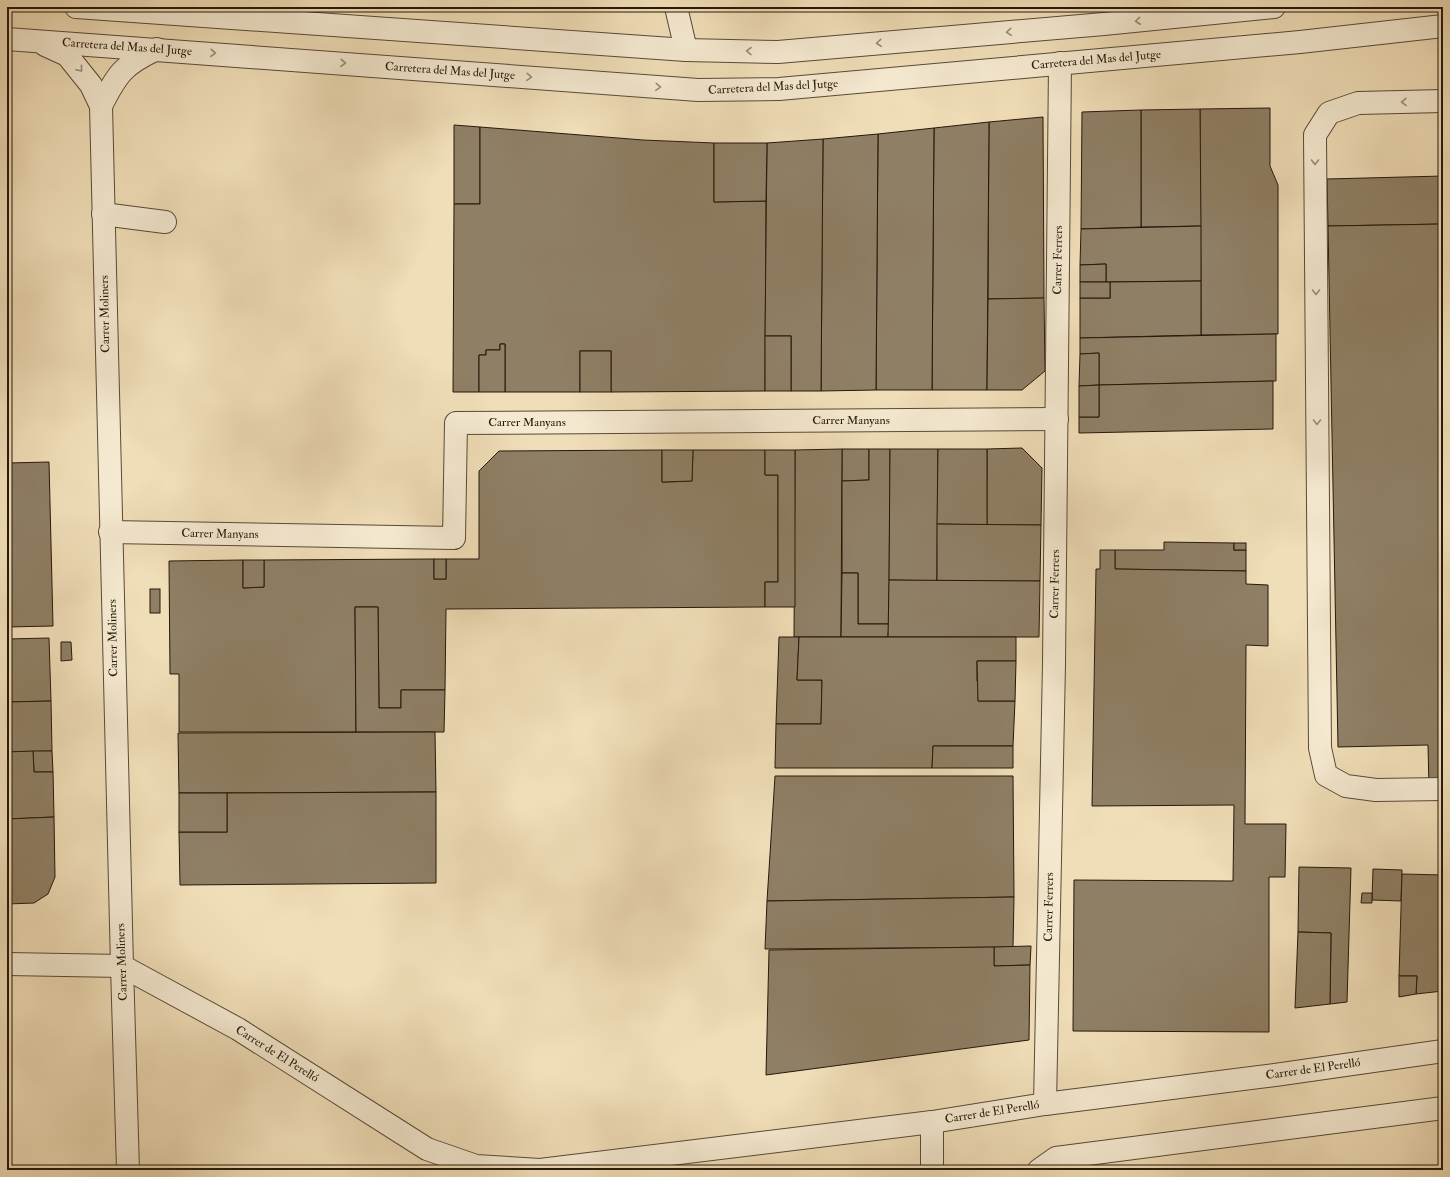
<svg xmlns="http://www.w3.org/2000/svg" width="1450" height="1177" viewBox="0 0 1450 1177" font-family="'IM FELL Double Pica',serif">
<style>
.building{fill:#8f7f65;stroke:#25180b}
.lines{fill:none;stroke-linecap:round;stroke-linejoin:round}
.minor-casing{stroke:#584a36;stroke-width:24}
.minor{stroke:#f5ead1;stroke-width:22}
.oneway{stroke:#978c78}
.labels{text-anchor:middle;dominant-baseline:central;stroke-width:3;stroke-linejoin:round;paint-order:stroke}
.street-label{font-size:12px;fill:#25180b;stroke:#f5ead1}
</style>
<rect width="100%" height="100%" fill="#f0deb8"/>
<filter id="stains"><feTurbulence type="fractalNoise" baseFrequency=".005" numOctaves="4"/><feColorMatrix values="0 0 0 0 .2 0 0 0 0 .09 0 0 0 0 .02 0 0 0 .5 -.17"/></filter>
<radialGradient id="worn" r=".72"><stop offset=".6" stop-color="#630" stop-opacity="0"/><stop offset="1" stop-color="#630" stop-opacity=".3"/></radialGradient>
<g class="building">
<polygon points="1270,108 1270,166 1278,185 1278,334 1201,335 1200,109"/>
<polygon points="1200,109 1201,226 1141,227 1141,110"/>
<polygon points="1141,110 1141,227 1081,229 1082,112"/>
<polygon points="1043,117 1044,298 988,299 989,122"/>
<polygon points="989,122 987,390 932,390 934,128"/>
<polygon points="454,125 480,127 480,204 454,204"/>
<polygon points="480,127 643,140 714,143 714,202 766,201 765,391 611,392 611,351 580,351 580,392 505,392 505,344 500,344 500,350 486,350 486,355 479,355 479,392 453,392 454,204 480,204"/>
<polygon points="934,128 932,390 876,390 878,134"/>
<polygon points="878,134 876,390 821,391 823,139"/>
<polygon points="823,139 821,391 791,391 791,336 765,336 767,143"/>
<polygon points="714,143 767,143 766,201 714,202"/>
<polygon points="1443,176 1443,224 1328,226 1327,179"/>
<polygon points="1443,224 1443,786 1429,787 1428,745 1338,747 1328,226"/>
<polygon points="1201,226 1201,281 1106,282 1106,264 1080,265 1081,229"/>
<polygon points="1106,264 1106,282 1080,282 1080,265"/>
<polygon points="1201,281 1201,335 1080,338 1080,298 1110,298 1110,282"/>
<rect x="1080" y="282" width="30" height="16"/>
<polygon points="1044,298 1045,371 1022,390 987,390 988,299"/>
<polygon points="1276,334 1276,381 1099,385 1099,353 1080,354 1080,338"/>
<rect x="765" y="336" width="26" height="55"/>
<polygon points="500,344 505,344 505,392 479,392 479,355 486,355 486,350 500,350"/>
<rect x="580" y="351" width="31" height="41"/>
<polygon points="1099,353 1099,385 1079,386 1080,354"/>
<polygon points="1273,381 1273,429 1079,433 1079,417 1099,417 1099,385"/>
<polygon points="1099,385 1099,417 1079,417 1079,386"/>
<polygon points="1022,448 1042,468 1041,525 987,525 987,449"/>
<polygon points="842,449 869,449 869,480 842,481"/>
<polygon points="842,449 841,637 794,637 795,450"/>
<polygon points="869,449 890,449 889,624 858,624 858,573 842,573 842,481 869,480"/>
<polygon points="890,449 938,449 937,581 889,580"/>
<polygon points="938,449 987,449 987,525 937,524"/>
<polygon points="662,450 662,482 666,482 692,481 693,450 765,450 765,475 778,475 778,582 765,582 765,607 446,609 445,690 401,690 401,708 379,708 378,607 355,607 356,732 179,732 179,674 170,674 169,561 243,560 243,588 264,587 264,560 434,559 434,579 446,579 446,559 479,559 479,471 499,451"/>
<polygon points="662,450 693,450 692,481 662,482"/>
<polygon points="765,450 795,450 795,607 765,607 765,582 778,582 778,475 765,475"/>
<polygon points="49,462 53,626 7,627 7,463"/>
<polygon points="937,524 1041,525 1040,581 937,581"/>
<polygon points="1164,542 1234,543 1234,550 1246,550 1246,571 1115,569 1115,550 1164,550"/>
<rect x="1234" y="543" width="12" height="7"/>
<polygon points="1100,550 1115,550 1115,569 1246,571 1246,584 1268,585 1268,646 1246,645 1245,824 1286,824 1285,877 1269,877 1269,1032 1073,1031 1074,880 1233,881 1234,805 1092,806 1096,569 1100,569"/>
<rect x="434" y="559" width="12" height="20"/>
<polygon points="243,560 264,560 264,587 243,588"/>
<polygon points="842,573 858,573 858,624 889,624 888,637 841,637"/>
<polygon points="889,580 1040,581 1039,637 888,637"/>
<rect x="150" y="589" width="10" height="24"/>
<polygon points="355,607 378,607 379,708 401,708 401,690 445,690 444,732 356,732"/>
<polygon points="779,637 799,637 797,680 822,680 821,724 776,724"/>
<polygon points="799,637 1016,637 1016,661 977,661 977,681 979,681 978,701 1015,701 1013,746 933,746 932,768 775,768 776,724 821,724 822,680 797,680"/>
<polygon points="49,638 51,701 7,702 7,639"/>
<polygon points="61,642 71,642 72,660 61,661"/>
<polygon points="977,661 1016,661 1015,701 978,701"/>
<polygon points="51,701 52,751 7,752 7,702"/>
<polygon points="435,732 436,792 179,793 178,733"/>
<polygon points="933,746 1013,746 1013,768 932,768"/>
<polygon points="33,751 52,751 53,772 34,772"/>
<polygon points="33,751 34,772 53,772 54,817 7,819 7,752"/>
<polygon points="775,776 1013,776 1014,897 767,901"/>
<polygon points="436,792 436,883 180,885 179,832 227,832 227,793"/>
<rect x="179" y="793" width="48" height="39"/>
<polygon points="54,817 55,877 48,894 34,903 7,904 7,819"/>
<polygon points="1299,867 1351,868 1347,1002 1330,1004 1331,933 1298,932"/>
<polygon points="1373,869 1402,870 1401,901 1372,900"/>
<polygon points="1402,874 1443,875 1443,991 1416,994 1417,976 1399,976"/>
<polygon points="1362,893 1372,893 1372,903 1361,903"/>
<polygon points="1014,897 1013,947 765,949 767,901"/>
<polygon points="1298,932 1331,933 1330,1004 1295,1008"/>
<polygon points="1031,946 1030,965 994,966 994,947"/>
<polygon points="994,947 994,966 1030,965 1029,1040 766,1075 769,950"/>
<polygon points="1399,976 1417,976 1416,994 1399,997"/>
</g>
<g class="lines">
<defs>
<g id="minor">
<polyline points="76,7 686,50 778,52 1104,24 1274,7"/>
<polyline points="676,7 686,50"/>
<polyline points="7,39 698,90 779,89 1300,42 1443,26"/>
<polyline points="45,45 67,55 91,85 101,106 122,966 128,1170"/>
<polyline points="1443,101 1358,103 1329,113 1315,135 1320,748 1326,775 1346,786 1376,790 1443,789"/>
<path d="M 101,106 C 117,74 124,64 157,49"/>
<polyline points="103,214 165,222"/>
<polyline points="110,532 454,538 456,423 1057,419"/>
<polyline points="7,964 122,966 238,1029 427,1149 476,1166 540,1170"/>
<polyline points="1045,1104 1054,664 1060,63"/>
<polyline points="932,1122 932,1170"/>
<polyline points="540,1170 932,1122 1045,1104 1275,1075 1443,1051"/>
<polyline points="1039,1170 1056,1158 1443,1108"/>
</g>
</defs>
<use href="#minor" class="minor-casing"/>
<use href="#minor" class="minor"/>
</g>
<defs><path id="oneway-chevron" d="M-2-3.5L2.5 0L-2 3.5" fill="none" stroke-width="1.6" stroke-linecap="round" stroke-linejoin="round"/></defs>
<g class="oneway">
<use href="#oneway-chevron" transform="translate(1138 21) rotate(174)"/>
<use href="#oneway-chevron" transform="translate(1009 32) rotate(175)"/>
<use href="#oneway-chevron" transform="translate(879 43) rotate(175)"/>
<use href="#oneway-chevron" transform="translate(749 51) rotate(-179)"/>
<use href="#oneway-chevron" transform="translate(213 53) rotate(4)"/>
<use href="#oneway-chevron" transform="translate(343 63) rotate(4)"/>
<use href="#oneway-chevron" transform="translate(80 69) rotate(50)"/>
<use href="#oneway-chevron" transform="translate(529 77) rotate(4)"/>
<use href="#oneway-chevron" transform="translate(658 87) rotate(4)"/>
<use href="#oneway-chevron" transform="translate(1404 102) rotate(179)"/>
<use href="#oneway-chevron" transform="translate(1315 162) rotate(90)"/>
<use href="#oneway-chevron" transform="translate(1316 292) rotate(90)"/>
<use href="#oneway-chevron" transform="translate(1317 422) rotate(90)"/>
</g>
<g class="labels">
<g class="street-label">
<text transform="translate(127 47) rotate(4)">Carretera del Mas del Jutge</text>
<text transform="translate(1096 60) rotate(-5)">Carretera del Mas del Jutge</text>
<text transform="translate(450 71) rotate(4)">Carretera del Mas del Jutge</text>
<text transform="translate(773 87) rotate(-3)">Carretera del Mas del Jutge</text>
<text transform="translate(1058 260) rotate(-89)">Carrer Ferrers</text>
<text transform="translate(105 314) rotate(-91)">Carrer Moliners</text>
<text x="851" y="420">Carrer Manyans</text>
<text x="527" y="422">Carrer Manyans</text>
<text transform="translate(220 534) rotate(1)">Carrer Manyans</text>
<text transform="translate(1055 584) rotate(-89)">Carrer Ferrers</text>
<text transform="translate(113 638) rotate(-91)">Carrer Moliners</text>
<text transform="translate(1049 907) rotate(-89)">Carrer Ferrers</text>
<text transform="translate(122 962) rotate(-92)">Carrer Moliners</text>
<text transform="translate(277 1054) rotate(32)">Carrer de El Perelló</text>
<text transform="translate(1313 1069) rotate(-8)">Carrer de El Perelló</text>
<text transform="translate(992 1112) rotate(-9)">Carrer de El Perelló</text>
</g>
</g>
<rect width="1450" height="1177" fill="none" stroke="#f0deb8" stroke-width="24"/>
<rect x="8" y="8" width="1434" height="1161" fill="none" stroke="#25180b" stroke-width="2"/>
<rect x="12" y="12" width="1426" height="1153" fill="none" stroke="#25180b"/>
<rect width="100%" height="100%" filter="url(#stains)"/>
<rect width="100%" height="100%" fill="url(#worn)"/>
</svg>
